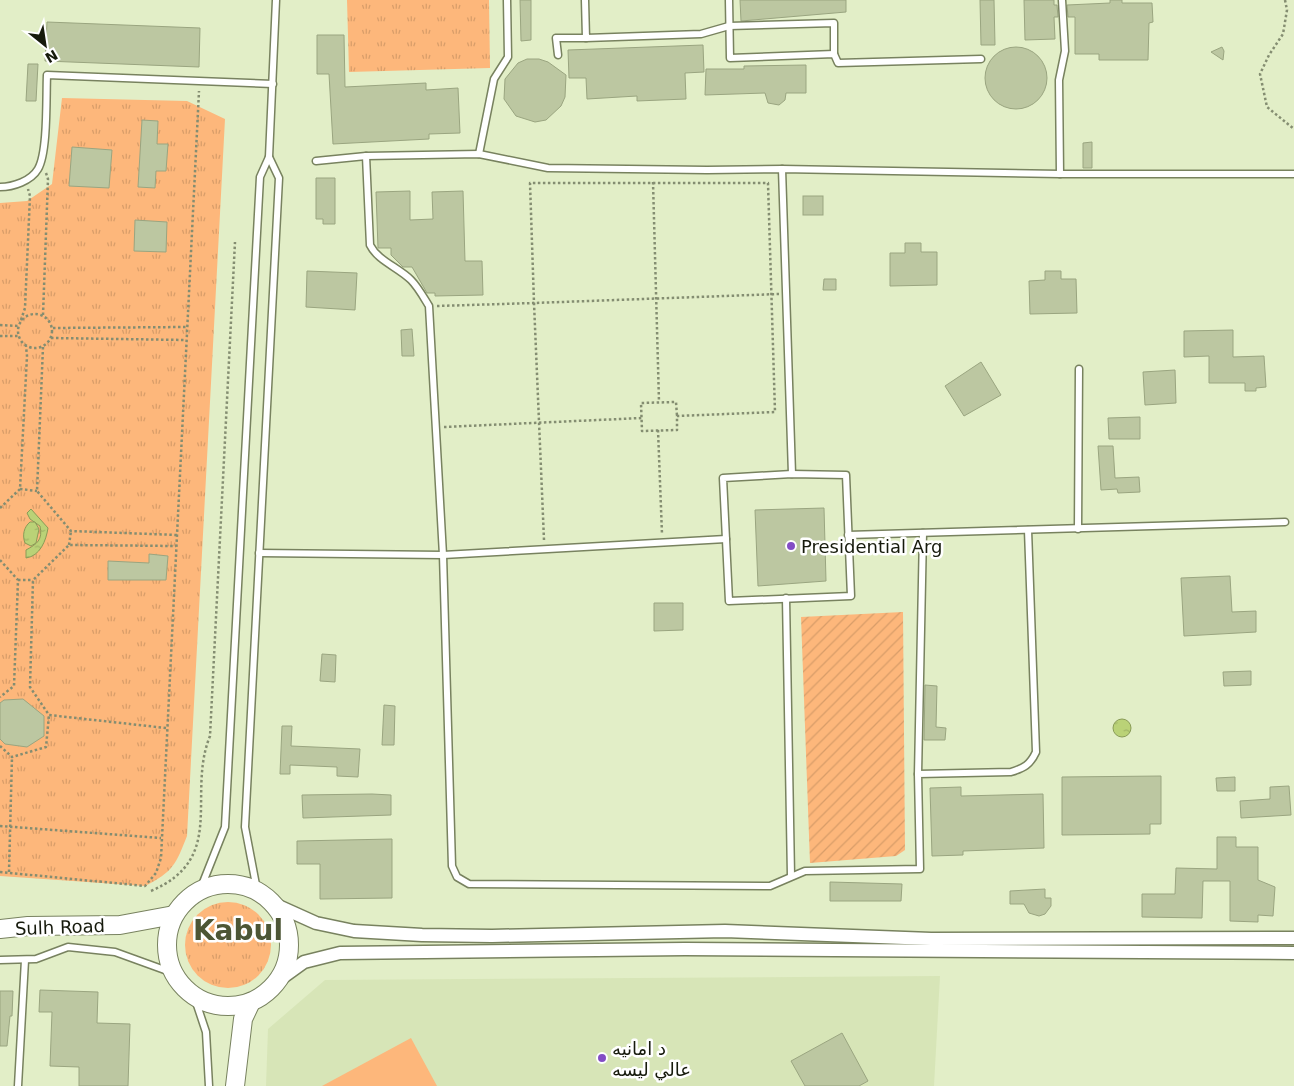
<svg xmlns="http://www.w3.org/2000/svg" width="1294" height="1086" viewBox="0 0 1294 1086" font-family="'DejaVu Sans',Cairo,sans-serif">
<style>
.built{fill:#d7e5b7}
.grass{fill:url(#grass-tufts)}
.garden{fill:url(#garden-furrows)}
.pitch{fill:#fdb77b}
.water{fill:url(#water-ripples);stroke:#899b57}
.building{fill:#bcc7a1;stroke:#9aa580}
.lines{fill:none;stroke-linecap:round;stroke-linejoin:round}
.lane-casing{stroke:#78825f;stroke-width:9}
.street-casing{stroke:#78825f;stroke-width:15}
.secondary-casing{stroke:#78825f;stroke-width:20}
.path{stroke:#848d71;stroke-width:2.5;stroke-dasharray:2.5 2.5;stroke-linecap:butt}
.lane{stroke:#fff;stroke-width:6}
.street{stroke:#fff;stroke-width:12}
.secondary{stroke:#fff;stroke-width:18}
.poi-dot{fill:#834dc5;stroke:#fff;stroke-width:2}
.labels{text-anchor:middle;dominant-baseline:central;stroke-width:5;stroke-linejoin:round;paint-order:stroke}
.poi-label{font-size:18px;fill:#161a0c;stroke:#fff;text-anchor:start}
.street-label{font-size:18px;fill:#161a0c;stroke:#fff}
.town-label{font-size:28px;font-weight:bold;fill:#4d5635;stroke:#fff}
</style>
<defs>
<pattern id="grass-tufts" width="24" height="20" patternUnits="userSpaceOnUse" patternTransform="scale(1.25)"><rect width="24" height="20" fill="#fdb77b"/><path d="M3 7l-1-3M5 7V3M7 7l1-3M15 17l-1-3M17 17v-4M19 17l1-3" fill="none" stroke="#d89d69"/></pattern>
<pattern id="garden-furrows" width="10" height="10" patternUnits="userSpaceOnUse" patternTransform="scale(1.25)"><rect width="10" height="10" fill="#fdb77b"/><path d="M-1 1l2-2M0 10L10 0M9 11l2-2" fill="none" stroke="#d89d69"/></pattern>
<pattern id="water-ripples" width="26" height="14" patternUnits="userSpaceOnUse" patternTransform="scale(1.25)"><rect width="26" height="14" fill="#bad277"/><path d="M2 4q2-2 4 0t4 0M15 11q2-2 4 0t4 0" fill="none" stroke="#9fb466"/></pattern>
</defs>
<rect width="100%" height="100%" fill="#e2eec7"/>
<polygon class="built" points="940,976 934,1086 266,1086 268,1029 325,980"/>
<g class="grass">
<polygon points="347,0 489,0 490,68 349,72"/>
<path d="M 62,98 L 187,101 L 225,119 L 187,836 C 176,864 173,872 145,886 L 0,876 L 0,203 L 27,201 L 52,184 Z"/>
<circle cx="228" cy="945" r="43"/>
</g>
<polygon class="garden" points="903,612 905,850 896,856 810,863 801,617"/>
<polygon class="pitch" points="411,1038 437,1086 322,1086"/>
<g class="water">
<path d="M 31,509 L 48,528 C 46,541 40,556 26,558 L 26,550 C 37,544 43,540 40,526 L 30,519 L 27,513 Z"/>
<path d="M 30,522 L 35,522 L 39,529 L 36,543 L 31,546 L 25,543 C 22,535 24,527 30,522 Z"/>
<circle cx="1122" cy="728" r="9"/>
</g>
<g class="building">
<polygon points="520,0 531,0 531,40 521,41"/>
<polygon points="740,0 846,0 846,12 741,21"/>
<polygon points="980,0 994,0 995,45 981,45"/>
<polygon points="1024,0 1054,0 1054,5 1057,5 1058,17 1054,17 1055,39 1025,40"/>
<polygon points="1110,0 1122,0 1122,3 1152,3 1153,22 1149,23 1148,60 1099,60 1099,54 1075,54 1075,17 1068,17 1067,5 1110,3"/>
<polygon points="47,22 200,28 199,67 45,61"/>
<polygon points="317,35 344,35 345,87 426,83 426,90 458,88 460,133 429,134 429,139 333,144 329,74 317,74"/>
<polygon points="703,45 704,72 685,73 686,99 637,101 637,96 587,99 586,78 569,78 568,50"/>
<circle cx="1016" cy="78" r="31"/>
<polygon points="1222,47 1224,51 1223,60 1211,52"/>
<polygon points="527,59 539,59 548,62 566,75 565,97 561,106 546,120 535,122 516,116 504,99 505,79 518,63"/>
<polygon points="28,64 38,64 36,101 26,101"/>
<polygon points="806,65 806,93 786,93 785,100 779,105 768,103 765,93 705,95 706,69 744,69 744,66"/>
<polygon points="142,120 158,121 157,144 168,144 166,171 156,171 155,188 138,187"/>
<polygon points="1092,142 1092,168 1083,168 1083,143"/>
<polygon points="72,147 112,150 109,188 69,186"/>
<polygon points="316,178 335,178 335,224 323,224 323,219 316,219"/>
<polygon points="410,191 410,220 433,219 432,192 463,191 465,261 482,261 483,295 435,296 435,293 427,293 412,267 403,267 391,255 391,248 378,248 376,192"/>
<rect x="803" y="196" width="20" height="19"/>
<polygon points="135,220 167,222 166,252 134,251"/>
<polygon points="905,243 921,243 921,252 937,252 937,285 890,286 890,253 905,253"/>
<polygon points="307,271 357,273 355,310 306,307"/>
<polygon points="1045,271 1061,271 1061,279 1076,279 1077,313 1030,314 1029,281 1045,280"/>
<polygon points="824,279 836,279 836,290 823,290"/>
<polygon points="412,329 414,356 402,356 401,330"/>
<polygon points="1233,330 1233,357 1264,356 1266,387 1256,388 1256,391 1245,391 1245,383 1209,383 1209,356 1184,357 1184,331"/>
<polygon points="981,362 1001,395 964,416 945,386"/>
<polygon points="1175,370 1176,403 1145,405 1143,372"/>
<polygon points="1140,417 1140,439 1109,439 1108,418"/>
<polygon points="1098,446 1113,446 1115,478 1139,477 1140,492 1118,493 1117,489 1101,490"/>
<polygon points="824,508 826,581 758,586 755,510"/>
<polygon points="149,554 168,556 166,580 108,580 108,561 149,563"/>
<polygon points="1230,576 1232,612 1256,611 1256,632 1184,636 1181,578"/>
<polygon points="654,603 683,603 683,630 654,631"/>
<polygon points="322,654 336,655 335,682 320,681"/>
<polygon points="1251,671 1251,685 1224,686 1223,672"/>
<polygon points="925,685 937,686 936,727 946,728 945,740 924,740"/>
<polygon points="23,699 44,716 44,736 27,747 5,744 0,739 0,703 4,700"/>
<polygon points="384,705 395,706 394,745 382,745"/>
<polygon points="282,726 292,726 291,746 360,749 358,777 337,776 337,767 290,765 290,774 280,774"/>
<polygon points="1161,776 1161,824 1150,824 1150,834 1062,835 1062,777"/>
<polygon points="1235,777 1235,791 1217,791 1216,778"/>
<polygon points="1289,786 1291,815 1241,818 1240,801 1270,799 1270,787"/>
<polygon points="961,787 961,796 1043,794 1044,848 963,851 963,855 932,856 930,788"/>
<polygon points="372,794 391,795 391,815 303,818 302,795"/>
<polygon points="1217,837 1236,837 1236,847 1258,847 1258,880 1275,887 1273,916 1258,915 1258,922 1230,921 1230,881 1203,881 1202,918 1142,917 1142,894 1175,894 1176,868 1217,869"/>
<polygon points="392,839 392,898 320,899 320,864 297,864 297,841"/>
<polygon points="830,882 902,884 901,901 830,901"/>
<polygon points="1045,889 1045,898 1051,898 1051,906 1045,914 1039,916 1029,913 1024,904 1010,904 1010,891"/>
<polygon points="40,990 98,992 97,1023 130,1024 128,1086 79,1086 79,1067 50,1066 52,1012 39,1012"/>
<polygon points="0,991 13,991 12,1016 10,1016 7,1046 0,1046"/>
<polygon points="842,1033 868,1081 859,1086 805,1086 791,1061"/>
</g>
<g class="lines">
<defs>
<g id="lane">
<polyline points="585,0 586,38 701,34 729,26 834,23 834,54"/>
<polyline points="729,0 730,58 834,54 838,63 981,59"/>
<polyline points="558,55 556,38 586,38"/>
<polyline points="479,154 494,79 508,57 507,0"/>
<path d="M 366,156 L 370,245 C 378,261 398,267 411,280 C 418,287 424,298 429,306 L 443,555 L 452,866 L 457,877 L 469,884 L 770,886 L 805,871 L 920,869 L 918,774 L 1011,772 C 1024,768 1030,765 1036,752 L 1028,530"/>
<polyline points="316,161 366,156 479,154 548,168 707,170 782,169 1060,174 1294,174"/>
<polyline points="782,169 792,474"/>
<polyline points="1060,174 1059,80 1065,51 1062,0"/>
<path d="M 0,187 C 13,187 31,181 38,169 C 48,152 46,97 47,75 L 273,84"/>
<polygon points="792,474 846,475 851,596 729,601 723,478"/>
<polyline points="1078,529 1079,369"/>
<polyline points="848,535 1285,522"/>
<polyline points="259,553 443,555 726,539"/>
<polyline points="786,598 791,876"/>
<polyline points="918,774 923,533"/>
<polyline points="200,890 225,827 260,177 269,157 276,0"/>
<polyline points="257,890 245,827 279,178 269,157"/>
<polyline points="0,960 36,959 68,947 115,952 173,973"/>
<polyline points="194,996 206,1032 209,1086"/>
<polyline points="18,1086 25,960"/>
</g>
<g id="street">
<polyline points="276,905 316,923 354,931 422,935 492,936 725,931 931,939 1294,938"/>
<polyline points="279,980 304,962 340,953 685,949 1294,953"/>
</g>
<g id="secondary">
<circle cx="228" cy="945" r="61"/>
<polyline points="0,929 28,926 120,925 174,915"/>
<polyline points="235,1086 243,1019 251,1002"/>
</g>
</defs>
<use href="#lane" class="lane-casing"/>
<use href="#street" class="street-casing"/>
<use href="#secondary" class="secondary-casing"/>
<g class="path">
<polyline points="1285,0 1287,10 1283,34 1269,55 1260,74 1267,107 1294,129"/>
<polyline points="653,182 659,402"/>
<polyline points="437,306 534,303 530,183 768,183 775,412 677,416 677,430 642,431 641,403 676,402 677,416"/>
<circle cx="35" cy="331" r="17"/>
<polyline points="43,315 48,179 46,173"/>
<polyline points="21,320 25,308 30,196 28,189"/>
<polyline points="0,325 18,326"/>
<polyline points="53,328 186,327"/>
<polyline points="0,336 18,336"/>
<polyline points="51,338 186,340"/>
<polyline points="43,347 37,491 71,531 177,535"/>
<polyline points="444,427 642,418"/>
<polyline points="658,430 662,534"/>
<polyline points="20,489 37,491"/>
<polyline points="0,508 20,489 27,356 26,346"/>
<polyline points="544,540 534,303 779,294"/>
<polyline points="69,545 71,531"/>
<polyline points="0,560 18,580 14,686 0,697"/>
<polyline points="18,580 33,580"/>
<polyline points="166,728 49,715 30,687 33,580 69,545 176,546"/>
<polyline points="0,746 12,757 46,747 49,715"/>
<polyline points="0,826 161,838"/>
<polyline points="0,872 145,886 156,873 161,858 199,91"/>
<polyline points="9,872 12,757"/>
<path d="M 151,891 C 228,858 186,795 210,736 L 235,242"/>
</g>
<use href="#lane" class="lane"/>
<use href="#street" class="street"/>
<use href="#secondary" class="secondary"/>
</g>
<g class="poi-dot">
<circle cx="791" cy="546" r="5"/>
<circle cx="602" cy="1058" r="5"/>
</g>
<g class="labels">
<g class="poi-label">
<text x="801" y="546">Presidential Arg</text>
<text x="612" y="1048">د امانیه<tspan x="612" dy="21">عالي لیسه</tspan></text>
</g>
<g class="street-label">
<text transform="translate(60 927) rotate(-2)">Sulh Road</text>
</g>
<g class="town-label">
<text x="238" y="930">Kabul</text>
</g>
</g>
<g transform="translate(45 45) rotate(150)" stroke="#ffffff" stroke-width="4" paint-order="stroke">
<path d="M0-4L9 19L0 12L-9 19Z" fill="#161a0c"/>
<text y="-8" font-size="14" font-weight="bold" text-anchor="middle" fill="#161a0c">N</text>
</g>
</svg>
